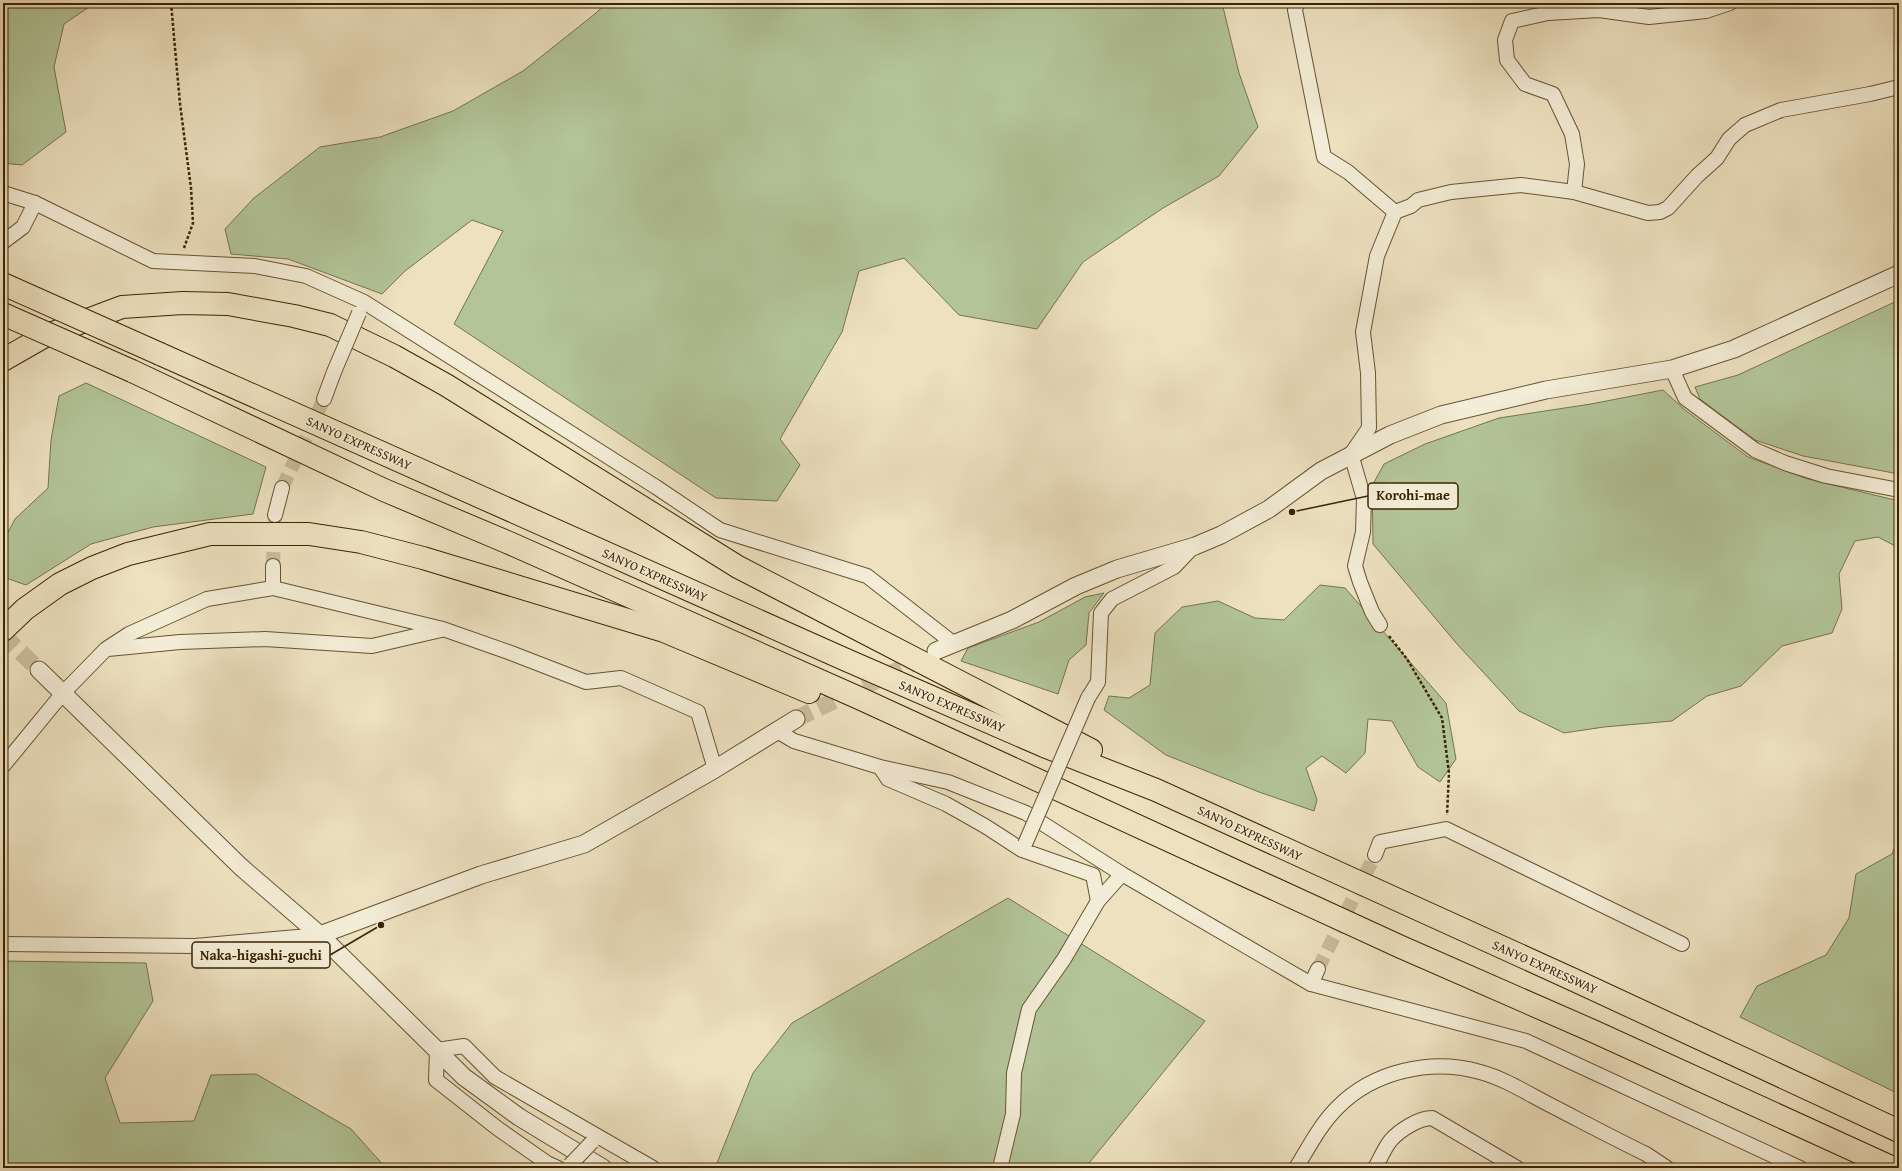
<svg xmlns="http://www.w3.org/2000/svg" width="1902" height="1171" viewBox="0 0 1902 1171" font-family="'Gentium Book Plus',serif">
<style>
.green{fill:#b2c498;stroke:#76744c}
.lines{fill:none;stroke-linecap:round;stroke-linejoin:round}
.minor-tunnel{stroke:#c9bb9a;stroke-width:14;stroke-dasharray:14 7;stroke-linecap:butt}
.tertiary-tunnel{stroke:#c9bb9a;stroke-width:17;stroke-dasharray:17 8;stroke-linecap:butt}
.minor-casing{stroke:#685330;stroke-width:16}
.tertiary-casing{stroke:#685330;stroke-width:19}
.motorway-casing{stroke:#3b2400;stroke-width:24}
.path{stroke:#3b2400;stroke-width:2.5;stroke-dasharray:3 2;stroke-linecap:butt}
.minor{stroke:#f3ecd6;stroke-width:14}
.tertiary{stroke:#f3ecd6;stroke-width:17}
.motorway{stroke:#ede1c0;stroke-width:22}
.minor-bridge-casing{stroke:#685330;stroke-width:16;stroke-linecap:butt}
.motorway-bridge-casing{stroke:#3b2400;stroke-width:24;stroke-linecap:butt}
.minor-bridge{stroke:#f3ecd6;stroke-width:14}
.motorway-bridge{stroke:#ede1c0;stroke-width:22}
.labels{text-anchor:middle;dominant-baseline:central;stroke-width:3;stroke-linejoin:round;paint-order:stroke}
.street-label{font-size:13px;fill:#3b2400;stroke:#f3ecd6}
.leader{fill:none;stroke:#3b2400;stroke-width:1.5}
.callout-dot{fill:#3b2400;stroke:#f3ecd6;stroke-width:1.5}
.callout{fill:#f3ecd6;stroke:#3b2400;stroke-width:1.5}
.callout-label{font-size:14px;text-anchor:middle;font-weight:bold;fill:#3b2400}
</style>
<rect width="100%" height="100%" fill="#ede1c0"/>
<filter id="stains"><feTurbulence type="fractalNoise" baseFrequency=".005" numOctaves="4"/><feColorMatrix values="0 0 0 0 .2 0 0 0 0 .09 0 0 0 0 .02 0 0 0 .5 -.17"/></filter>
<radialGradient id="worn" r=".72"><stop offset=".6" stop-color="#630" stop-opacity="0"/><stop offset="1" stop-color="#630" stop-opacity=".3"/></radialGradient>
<g class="green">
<polygon points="3,3 95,3 64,24 54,67 66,132 22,165 3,163"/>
<polygon points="606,3 1222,3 1239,73 1258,127 1219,176 1163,208 1083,262 1037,329 959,315 904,258 859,271 842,332 780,439 800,465 777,501 716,498 454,324 503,231 472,220 405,271 382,294 288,259 231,254 225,229 254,198 320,147 380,137 453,111 523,71 596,13"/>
<polygon points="1899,300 1899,474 1803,456 1755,440 1700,399 1695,387 1738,375"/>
<polygon points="86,383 266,467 253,514 153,527 91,544 26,585 3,577 3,542 15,519 48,488 51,440 59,396"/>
<polygon points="1663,390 1685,410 1748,457 1808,479 1899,501 1899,548 1878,537 1855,541 1839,574 1842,609 1832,633 1782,646 1741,686 1707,696 1672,721 1604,727 1564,733 1519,711 1457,644 1373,544 1372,486 1384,464 1425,444 1499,418 1591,404"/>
<polygon points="1320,585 1345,588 1446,703 1456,759 1440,782 1418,767 1392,721 1368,719 1365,753 1346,773 1322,756 1306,768 1317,800 1314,811 1259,792 1166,755 1104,710 1109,696 1129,698 1150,685 1155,633 1182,607 1218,601 1255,618 1284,620"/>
<polygon points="1104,593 1089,613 1086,645 1069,660 1058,694 961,661 968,648 1039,622 1085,597"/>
<polygon points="1899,836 1899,1094 1740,1017 1757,986 1826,955 1849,918 1856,874 1892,854"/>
<polygon points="1008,898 1205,1021 1085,1168 715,1168 753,1073 792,1023"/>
<polygon points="3,961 146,963 153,1001 105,1078 120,1123 194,1121 211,1075 256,1074 351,1129 386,1168 3,1168"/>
</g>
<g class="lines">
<g class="minor-tunnel">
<polyline points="282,488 324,399"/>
<polyline points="273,566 275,515"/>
<polyline points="1318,969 1375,855"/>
</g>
<g class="tertiary-tunnel">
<polyline points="3,635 39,670"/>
<polyline points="796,719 925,657"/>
</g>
<defs>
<g id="minor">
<polyline points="1297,3 1295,10 1324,157 1348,172 1395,212"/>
<polyline points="1574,192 1577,164 1572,134 1553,94 1525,84 1507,60 1505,40 1512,21 1548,13 1599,10 1649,17 1706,11 1730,3"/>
<polyline points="3,193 35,203 153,261 255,266 306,276 364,302 656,487 720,530 867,576 953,643"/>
<polyline points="3,242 23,227 35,203"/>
<polyline points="1672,369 1685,398 1755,450 1785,463 1826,476 1899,490"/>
<polyline points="324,399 334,372"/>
<polyline points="275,515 282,488"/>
<polyline points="273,588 273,566"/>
<polyline points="1380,625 1372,612 1360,582 1355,566 1363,532 1364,499 1351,454 1369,428 1368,373 1363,332 1377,256 1395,212 1411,206 1418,200 1451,192 1521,185 1574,192 1648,213 1660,212 1668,208 1697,176 1717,158 1729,139 1745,125 1781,110 1870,94 1899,87"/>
<polyline points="108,649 180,642 265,639 372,646 441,630"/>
<polyline points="1088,698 1098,682 1101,613 1112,599 1174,567 1194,546"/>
<polyline points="777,731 794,741 880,767 948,782 1026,813 1122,874 1311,984 1526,1041 1800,1168"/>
<polyline points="3,766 63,693 106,649 129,634 207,599 273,588 443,629 511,653 586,682 621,678 698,712 715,769"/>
<polyline points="880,767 888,779 946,804 985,826 1022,850 1093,875 1098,901"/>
<polyline points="1375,855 1380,842 1446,829 1682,944"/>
<polyline points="3,944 195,946 320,935"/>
<polyline points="1311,984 1318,969"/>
<polyline points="558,1168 547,1163 497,1128 436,1080 437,1050 464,1046 495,1077 653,1168"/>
<polyline points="1000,1168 1013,1114 1014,1073 1029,1009 1064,959 1098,901 1122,874"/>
<path d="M 1296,1168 C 1309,1147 1320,1125 1337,1108 C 1373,1071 1431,1058 1480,1072 C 1506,1079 1530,1095 1554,1107 C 1585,1123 1615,1139 1646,1154 L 1667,1168"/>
<path d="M 1375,1168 C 1380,1159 1385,1147 1391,1140 C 1400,1130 1419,1118 1432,1118 L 1517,1168"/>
</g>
<g id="tertiary">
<polyline points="936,651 1012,620 1076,586 1117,569 1195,546 1221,535 1269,509 1321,471 1390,435 1441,415 1546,390 1672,369 1734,349 1899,274"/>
<polyline points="39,670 241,867 320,935 464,1077 519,1117 603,1168"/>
<polyline points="320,935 481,875 584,844 715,769 796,719"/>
</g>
<g id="motorway">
<polyline points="160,354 844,659 1044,746 1156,790 1574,980 1899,1131"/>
<polyline points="3,360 45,336 122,307 183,303 228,304 294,316 330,325 394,356 446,385 738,567 1091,750"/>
<polyline points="132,371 384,490 507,542 859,698 1401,947 1595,1032 1893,1168"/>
<polyline points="3,630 25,609 60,584 92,568 128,554 210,534 309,534 361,542 423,558 664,631 809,692"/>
</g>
</defs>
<use href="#minor" class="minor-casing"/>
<use href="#tertiary" class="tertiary-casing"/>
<use href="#motorway" class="motorway-casing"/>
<g class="path">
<polyline points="171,3 180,104 191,188 193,223 184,248"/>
<polyline points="1389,636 1407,659 1442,718 1449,773 1447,815"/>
</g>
<use href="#minor" class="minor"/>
<use href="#tertiary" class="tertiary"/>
<use href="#motorway" class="motorway"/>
<defs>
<g id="minor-bridge">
<polyline points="334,372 359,313"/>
<polyline points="1025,844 1088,698"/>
<polyline points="570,1165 592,1142"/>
</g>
<g id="motorway-bridge">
<polyline points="3,284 160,354"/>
<polyline points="3,314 132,371"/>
</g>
</defs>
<use href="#minor-bridge" class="minor-bridge-casing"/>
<use href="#motorway-bridge" class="motorway-bridge-casing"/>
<use href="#minor-bridge" class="minor-bridge"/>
<use href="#motorway-bridge" class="motorway-bridge"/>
</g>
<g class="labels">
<g class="street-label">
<text transform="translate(359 443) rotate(24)">SANYO EXPRESSWAY</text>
<text transform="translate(655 575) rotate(24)">SANYO EXPRESSWAY</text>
<text transform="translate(952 706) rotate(23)">SANYO EXPRESSWAY</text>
<text transform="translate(1250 833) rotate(25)">SANYO EXPRESSWAY</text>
<text transform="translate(1545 967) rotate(24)">SANYO EXPRESSWAY</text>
</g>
</g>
<path class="leader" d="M1292 512L1368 496M381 925L330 955"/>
<g class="callout-dot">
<circle cx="1292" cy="512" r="4"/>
<circle cx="381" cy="925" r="4"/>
</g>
<g class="callout">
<rect x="1368" y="483" width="90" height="26" rx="4"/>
<rect x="192" y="942" width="138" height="26" rx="4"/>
</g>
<g class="callout-label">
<text x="1413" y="500">Korohi-mae</text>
<text x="261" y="960">Naka-higashi-guchi</text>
</g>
<rect width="1902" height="1171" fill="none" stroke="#ede1c0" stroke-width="16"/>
<rect x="4" y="4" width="1894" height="1163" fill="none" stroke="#3b2400" stroke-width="2"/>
<rect x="8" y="8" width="1886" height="1155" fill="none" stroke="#3b2400"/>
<rect width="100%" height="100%" filter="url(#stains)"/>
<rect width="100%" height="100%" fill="url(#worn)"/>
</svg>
